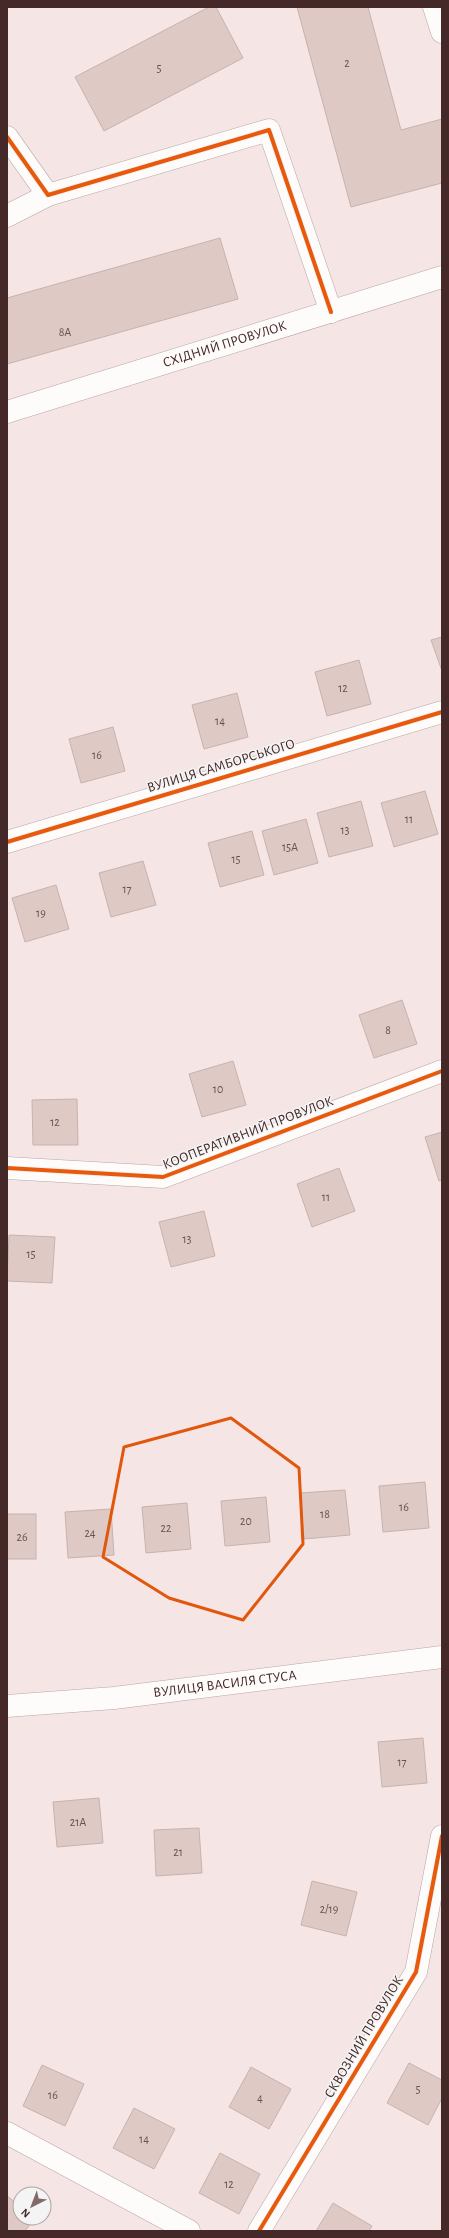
<svg xmlns="http://www.w3.org/2000/svg" width="449" height="2238" viewBox="0 0 449 2238" font-family="'Alegreya Sans',sans-serif">
<style>
.building{fill:#dec9c5;stroke:#c7b2ae}
.lines{fill:none;stroke-linecap:round;stroke-linejoin:round}
.minor-casing{stroke:#bba6a6;stroke-width:23}
.minor{stroke:#fefbfb;stroke-width:22}
.cycleway-casing{stroke:#f4f4f4;stroke-width:6}
.cycleway{stroke:#e8590c;stroke-width:4}
.marked{fill:none;stroke:#e0570d;stroke-width:3;stroke-linejoin:round}
.labels{text-anchor:middle;dominant-baseline:central;stroke-width:3;stroke-linejoin:round;paint-order:stroke}
.number-label{font-size:12px;fill:#6b504f}
.street-label{font-size:14px;fill:#452828;stroke:#f4f4f4}
</style>
<rect width="100%" height="100%" fill="#f6e5e5"/>
<g class="building">
<polygon points="209,7 216,7 243,58 104,131 75,77"/>
<polygon points="297,7 368,7 401,130 442,119 442,183 351,207"/>
<polygon points="220,238 238,299 7,364 7,298"/>
<polygon points="442,637 442,671 431,640"/>
<polygon points="359,660 371,704 327,716 315,672"/>
<polygon points="237,693 248,737 204,749 192,705"/>
<polygon points="113,727 125,771 81,783 69,739"/>
<polygon points="425,791 438,834 394,847 381,803"/>
<polygon points="361,801 373,846 329,857 317,813"/>
<polygon points="306,819 318,863 274,875 262,831"/>
<polygon points="252,831 264,875 220,887 208,843"/>
<polygon points="143,861 156,905 111,917 99,873"/>
<polygon points="56,885 69,929 25,942 12,898"/>
<polygon points="402,1000 417,1044 374,1058 359,1015"/>
<polygon points="233,1061 246,1105 202,1117 189,1074"/>
<polygon points="77,1099 78,1145 33,1145 32,1100"/>
<polygon points="442,1132 442,1180 439,1181 425,1137"/>
<polygon points="339,1168 355,1211 312,1227 297,1184"/>
<polygon points="204,1211 215,1256 171,1267 159,1222"/>
<polygon points="9,1235 55,1237 52,1283 7,1281"/>
<polygon points="425,1482 429,1528 383,1532 379,1486"/>
<polygon points="345,1490 350,1535 304,1539 300,1493"/>
<polygon points="266,1497 270,1542 225,1546 221,1501"/>
<polygon points="187,1503 191,1549 146,1553 142,1507"/>
<polygon points="111,1509 114,1555 68,1558 65,1512"/>
<rect x="7" y="1514" width="29" height="45"/>
<polygon points="423,1738 427,1783 382,1787 378,1742"/>
<polygon points="99,1798 103,1843 57,1847 53,1802"/>
<polygon points="199,1828 202,1873 156,1876 154,1830"/>
<polygon points="312,1881 357,1892 346,1936 301,1925"/>
<polygon points="409,2063 442,2080 442,2098 428,2125 387,2103"/>
<polygon points="42,2065 84,2084 65,2126 23,2106"/>
<polygon points="251,2067 291,2089 269,2129 229,2107"/>
<polygon points="134,2108 175,2129 154,2169 113,2148"/>
<polygon points="220,2153 260,2174 239,2214 199,2193"/>
<polygon points="7,2196 20,2206 20,2218 35,2218 25,2231 7,2231"/>
<polygon points="333,2203 372,2226 369,2231 316,2231"/>
</g>
<g class="lines">
<defs>
<g id="minor">
<polyline points="434,7 442,32"/>
<polyline points="7,137 48,195 269,130 331,312"/>
<polyline points="7,216 48,195"/>
<path id="s1" d="M 7,412 L 442,277"/>
<polyline points="7,842 442,712"/>
<polyline points="7,1168 163,1177 442,1071"/>
<path id="s2" d="M 7,1706 L 114,1698 L 442,1657"/>
<polyline points="7,2133 189,2231"/>
<polyline points="259,2231 416,1972 442,1836"/>
</g>
</defs>
<use href="#minor" class="minor-casing"/>
<use href="#minor" class="minor"/>
<defs>
<g id="cycleway">
<polyline points="7,137 48,195 269,130 331,312"/>
<polyline points="7,842 442,712"/>
<polyline points="7,1168 163,1177 442,1071"/>
<polyline points="259,2231 416,1972 442,1836"/>
</g>
</defs>
<use href="#cycleway" class="cycleway-casing"/>
<use href="#cycleway" class="cycleway"/>
</g>
<path class="marked" d="M 231,1418 L 299,1468 L 303,1544 L 243,1620 L 169,1598 L 103,1557 L 124,1447 Z"/>
<g class="labels">
<g class="number-label">
<text x="347" y="63">2</text>
<text x="159" y="68">5</text>
<text x="65" y="332">8А</text>
<text x="343" y="688">12</text>
<text x="220" y="721">14</text>
<text x="97" y="755">16</text>
<text x="409" y="819">11</text>
<text x="345" y="830">13</text>
<text x="290" y="847">15А</text>
<text x="236" y="859">15</text>
<text x="127" y="889">17</text>
<text x="41" y="913">19</text>
<text x="388" y="1030">8</text>
<text x="218" y="1089">10</text>
<text x="55" y="1122">12</text>
<text x="326" y="1197">11</text>
<text x="187" y="1239">13</text>
<text x="31" y="1254">15</text>
<text x="404" y="1507">16</text>
<text x="325" y="1514">18</text>
<text x="246" y="1521">20</text>
<text x="166" y="1528">22</text>
<text x="90" y="1533">24</text>
<text x="22" y="1537">26</text>
<text x="402" y="1762">17</text>
<text x="78" y="1822">21А</text>
<text x="178" y="1852">21</text>
<text x="329" y="1909">2/19</text>
<text x="418" y="2089">5</text>
<text x="53" y="2095">16</text>
<text x="260" y="2098">4</text>
<text x="144" y="2139">14</text>
<text x="229" y="2184">12</text>
</g>
<g class="street-label">
<text stroke="none"><textPath href="#s1" startOffset="228">СХІДНИЙ ПРОВУЛОК</textPath></text>
<text transform="translate(221 766) rotate(-17)">ВУЛИЦЯ САМБОРСЬКОГО</text>
<text transform="translate(248 1133) rotate(-21)">КООПЕРАТИВНИЙ ПРОВУЛОК</text>
<text stroke="none"><textPath href="#s2" startOffset="219">ВУЛИЦЯ ВАСИЛЯ СТУСА</textPath></text>
<text transform="translate(364 2037) rotate(-59)">СКВОЗНИЙ ПРОВУЛОК</text>
</g>
</g>
<rect width="449" height="2238" fill="none" stroke="#452828" stroke-width="16"/>
<g transform="translate(32 2206) rotate(222)"><circle r="19" fill="#f4f4f4" stroke="#aea2a2"/>
<path d="M0-3L7 15L0 10L-7 15Z" fill="#836a6a"/>
<text y="-6" font-size="11" font-weight="bold" text-anchor="middle" fill="#452828">N</text>
</g>
</svg>
